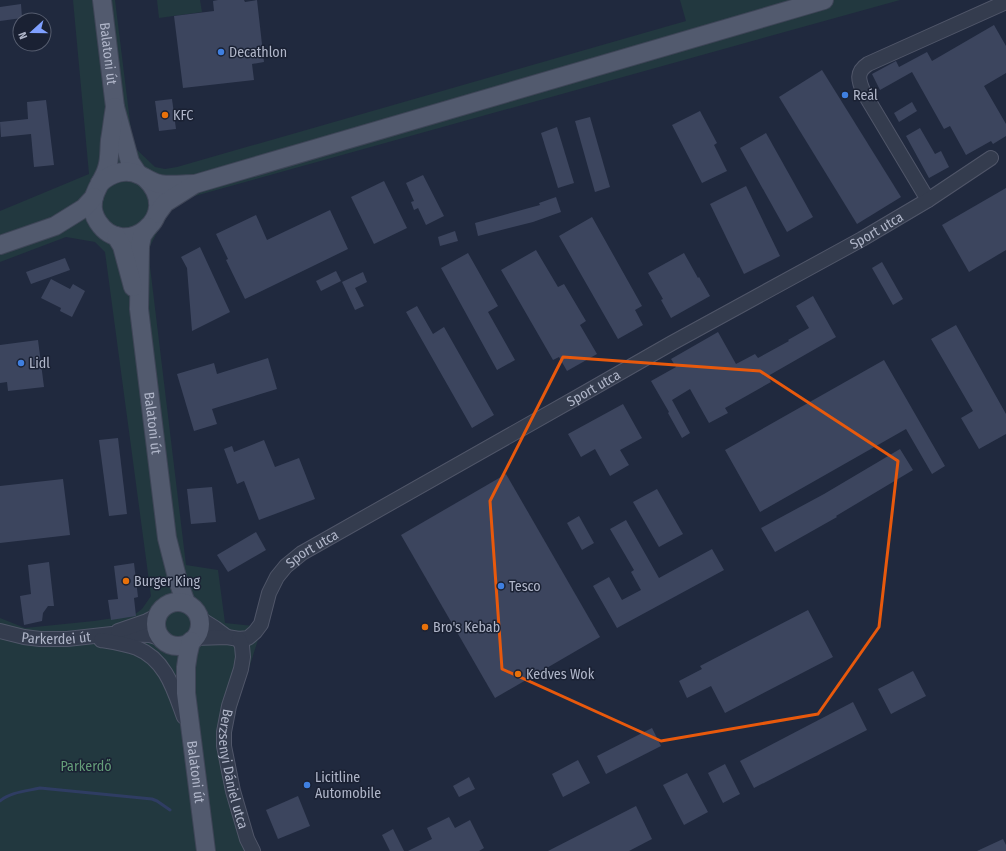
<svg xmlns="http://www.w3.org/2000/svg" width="1006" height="851" viewBox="0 0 1006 851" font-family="'Fira Sans Condensed',sans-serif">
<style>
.green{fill:#22383f}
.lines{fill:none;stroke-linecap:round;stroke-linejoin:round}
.stream{stroke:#2f3d63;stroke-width:3}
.building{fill:#3c455e}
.minor-casing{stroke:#505669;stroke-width:16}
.major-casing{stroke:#3e4557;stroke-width:20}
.minor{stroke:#343c4e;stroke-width:14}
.major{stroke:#525a6e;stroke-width:18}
.marked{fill:none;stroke:#e8590c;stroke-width:3;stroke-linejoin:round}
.shop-dot{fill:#3f7fe0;stroke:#1a2133;stroke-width:1.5}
.food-dot{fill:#e8710a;stroke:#1a2133;stroke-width:1.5}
.labels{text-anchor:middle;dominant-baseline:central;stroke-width:3;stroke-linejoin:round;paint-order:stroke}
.poi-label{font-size:14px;fill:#b0b6c9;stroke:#1a2133;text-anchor:start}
.street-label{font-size:14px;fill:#b0b6c9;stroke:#1a2133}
.park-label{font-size:14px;fill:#649d79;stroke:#1a2133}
</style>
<rect width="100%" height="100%" fill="#20293e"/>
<g class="green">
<polygon points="73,0 115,0 133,146 155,167 165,169 177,167 686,21 680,0 900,0 173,202 148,250 186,565 218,570 225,623 262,627 228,735 231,772 251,832 260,851 0,851 0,618 25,628 94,621 134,615 142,609 151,596 105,252 95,242 66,237 0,262 0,211 89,174"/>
<polygon points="157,0 200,0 202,12 159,18"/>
</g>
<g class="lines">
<path class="stream" d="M 0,801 C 10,792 27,791 40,788 L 152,799 L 157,801 L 170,810"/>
</g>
<g class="building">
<polygon points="218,0 244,0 245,2 257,0 264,62 252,64 254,80 183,88 174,16 214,11 213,1"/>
<polygon points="21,4 22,18 0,21 0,7"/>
<polygon points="994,25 1006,46 1006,73 984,86 1006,124 1006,136 993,144 991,141 966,155 950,126 944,129 912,72 880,90 872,74 896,61 899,67 927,52 932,61"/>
<polygon points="822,70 901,197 857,224 779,97"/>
<polygon points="172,99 176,129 159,131 155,101"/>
<polygon points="46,100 54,165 34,167 31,134 1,137 0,122 28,119 27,102"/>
<polygon points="912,102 917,111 899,122 894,113"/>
<polygon points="700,111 717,143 714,145 727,171 702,183 672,125"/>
<polygon points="590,117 610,187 595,192 575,121"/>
<polygon points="557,127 574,183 558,188 541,133"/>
<polygon points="920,128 935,154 941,151 949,167 929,178 906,136"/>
<polygon points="766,133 813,217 787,232 740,148"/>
<polygon points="423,175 444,216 426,225 418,208 414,210 411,202 414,201 406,183"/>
<polygon points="384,181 407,228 374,244 351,197"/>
<polygon points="746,186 780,256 744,274 710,204"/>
<polygon points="1006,188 1006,250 969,272 942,225"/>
<polygon points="556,197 561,212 533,222 478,236 475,223 540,205 539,203"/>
<polygon points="330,210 348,249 245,299 226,260 228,259 216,234 256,215 267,240"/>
<polygon points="592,217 642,306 635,310 643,325 618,339 559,236"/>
<polygon points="455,231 458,241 440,246 438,237"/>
<polygon points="200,247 230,312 192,331 187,268 181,257"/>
<polygon points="536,250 558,287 564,284 586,321 580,325 597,354 567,371 559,357 553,360 501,270"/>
<polygon points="468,253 498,306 488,312 515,360 497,370 441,268"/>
<polygon points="684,253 698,278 699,277 710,296 671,318 661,300 663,299 648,273"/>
<polygon points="65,258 70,270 31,284 26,272"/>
<polygon points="882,262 903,299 893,305 872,268"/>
<polygon points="336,271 341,281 321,291 316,281"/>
<polygon points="363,272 367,282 355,288 364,306 355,310 342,282"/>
<polygon points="51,279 70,289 73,284 85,291 72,317 60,311 61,308 41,298"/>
<polygon points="813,296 836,337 768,376 771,382 725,408 728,413 709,423 690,389 672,400 690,433 682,438 668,413 669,412 651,381 676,367 671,359 718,332 736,364 755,354 758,358 789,341 788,340 809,328 796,306"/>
<polygon points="417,306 433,334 444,327 494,415 472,428 406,312"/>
<polygon points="956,325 1006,414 1006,434 979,449 961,418 973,411 931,339"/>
<polygon points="38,340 44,387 8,391 7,382 0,383 0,345"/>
<polygon points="268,358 277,389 212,409 217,424 194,431 177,374 214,363 217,374"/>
<polygon points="884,360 945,466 932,474 906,429 760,512 725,450"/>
<polygon points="623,404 642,438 620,450 629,465 610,476 595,449 581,457 568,434"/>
<polygon points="118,438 127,514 109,516 99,440"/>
<polygon points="264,440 275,467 299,458 315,499 259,520 244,481 237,484 224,449 232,446 234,452"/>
<polygon points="900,449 913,470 836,516 837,517 775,552 761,528 824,494"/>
<polygon points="506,474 600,637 495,698 401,535"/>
<polygon points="63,479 70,535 0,543 0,486"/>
<polygon points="212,487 216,522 191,524 187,489"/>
<polygon points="657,489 683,534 659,547 633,502"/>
<polygon points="579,516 594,543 582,550 567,523"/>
<polygon points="626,520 659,578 712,549 724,570 617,628 593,586 609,577 622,600 641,590 631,572 634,570 610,529"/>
<polygon points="256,532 266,550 228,572 217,555"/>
<polygon points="49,562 54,606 48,606 43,613 42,621 24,625 20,596 31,594 28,565"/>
<polygon points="134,563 138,597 134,598 136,616 111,620 108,600 118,599 114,566"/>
<polygon points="808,610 833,657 725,713 711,686 687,698 679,681 702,669 700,666"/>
<polygon points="913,671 926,696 891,714 878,689"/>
<polygon points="853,702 867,730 754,788 740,761"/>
<polygon points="652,728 661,746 606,774 597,756"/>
<polygon points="578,760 590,783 563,797 552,774"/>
<polygon points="725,764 740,794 723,803 708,773"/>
<polygon points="687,773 708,812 684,825 663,785"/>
<polygon points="469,777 475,789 459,797 453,786"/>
<polygon points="298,796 310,826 278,839 266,810"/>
<polygon points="636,806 652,839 629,851 548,851"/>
<polygon points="449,817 455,828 470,820 484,848 479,851 408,851 432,839 427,828"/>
<polygon points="393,829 404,851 390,851 382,835"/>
<polygon points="1003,839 1006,845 1006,851 977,851"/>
</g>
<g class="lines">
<defs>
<g id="minor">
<path d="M 928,200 L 864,93 C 858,80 856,72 868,64 L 1006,2"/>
<polyline points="199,618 215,628 227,637"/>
<path id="s1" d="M 0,631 L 24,637 L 40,639 L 67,639 L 112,634 L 150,635 L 163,639"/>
<polyline points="118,631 147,621 159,615"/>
<path id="s2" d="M 195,638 L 227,637 L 239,639 L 248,638 L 255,632 L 261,624 L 269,593 L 277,577 L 286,566 L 302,553 L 574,399 L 672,343 L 862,239 L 928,200 L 991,158"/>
<path id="s3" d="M 239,639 L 242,646 L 243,657 L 241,669 L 229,706 L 224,732 L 224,746 L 233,791 L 247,839 L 253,851"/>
<path d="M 101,640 C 113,642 126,644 137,648 C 166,660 174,690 184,717"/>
</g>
<g id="major">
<path id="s4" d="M 102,0 L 115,107 L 130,162 L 138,174"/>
<path d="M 115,107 C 113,118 112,129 110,140 C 109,150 110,159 107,168 C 104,180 94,189 93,202 C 92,209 94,216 98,222 C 124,262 185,215 145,178"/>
<path d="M 100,183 C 111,173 126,168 140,175 C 146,178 153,183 160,184 C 171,186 183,184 194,184"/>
<polyline points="157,214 165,203 195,184 824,0"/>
<path id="s5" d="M 148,227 L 142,236 L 140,246 L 139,309 L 167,538 L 178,581 L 186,603"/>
<polyline points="116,236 122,246 133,287"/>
<polyline points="0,245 55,226 84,208 94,197"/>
<circle cx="178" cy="624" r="22"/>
<path id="s6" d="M 191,641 L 188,654 L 186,667 L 186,693 L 206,851"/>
</g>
</defs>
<use href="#minor" class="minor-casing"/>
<use href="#major" class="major-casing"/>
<use href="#minor" class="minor"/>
<use href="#major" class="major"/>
</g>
<path class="marked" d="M 563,357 L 760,371 L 898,461 L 879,627 L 818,714 L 661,741 L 502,669 L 490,501 Z"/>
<g class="shop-dot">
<circle cx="221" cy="52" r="4"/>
<circle cx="845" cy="95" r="4"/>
<circle cx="21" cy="363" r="4"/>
<circle cx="501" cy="586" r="4"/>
<circle cx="307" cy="785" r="4"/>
</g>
<g class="food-dot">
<circle cx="165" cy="115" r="4"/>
<circle cx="126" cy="581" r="4"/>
<circle cx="425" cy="627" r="4"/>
<circle cx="518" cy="674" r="4"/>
</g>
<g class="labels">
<g class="poi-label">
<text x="229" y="52">Decathlon</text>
<text x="853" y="95">Reál</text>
<text x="173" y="115">KFC</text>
<text x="29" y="363">Lidl</text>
<text x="134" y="581">Burger King</text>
<text x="509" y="586">Tesco</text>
<text x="433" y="627">Bro's Kebab</text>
<text x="526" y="674">Kedves Wok</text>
<text x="315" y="777">Licitline<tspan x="315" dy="16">Automobile</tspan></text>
</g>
<g class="street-label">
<text stroke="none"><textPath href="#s4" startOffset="54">Balatoni út</textPath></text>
<text stroke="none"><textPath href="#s2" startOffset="816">Sport utca</textPath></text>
<text stroke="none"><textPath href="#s2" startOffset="492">Sport utca</textPath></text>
<text stroke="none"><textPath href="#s5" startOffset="199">Balatoni út</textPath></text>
<text stroke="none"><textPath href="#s2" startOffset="168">Sport utca</textPath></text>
<text stroke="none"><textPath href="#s1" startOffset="57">Parkerdei út</textPath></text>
<text stroke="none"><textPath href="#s3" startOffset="134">Berzsenyi Dániel utca</textPath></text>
<text stroke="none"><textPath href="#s6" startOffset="132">Balatoni út</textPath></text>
</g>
<g class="park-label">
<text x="86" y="766">Parkerdő</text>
</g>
</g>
<g transform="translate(32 32) rotate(249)"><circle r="19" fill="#1a2133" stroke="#565d6f"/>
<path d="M0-3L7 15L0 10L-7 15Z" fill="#7fa0ff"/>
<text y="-6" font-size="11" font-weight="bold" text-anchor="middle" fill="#b0b6c9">N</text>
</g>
</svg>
